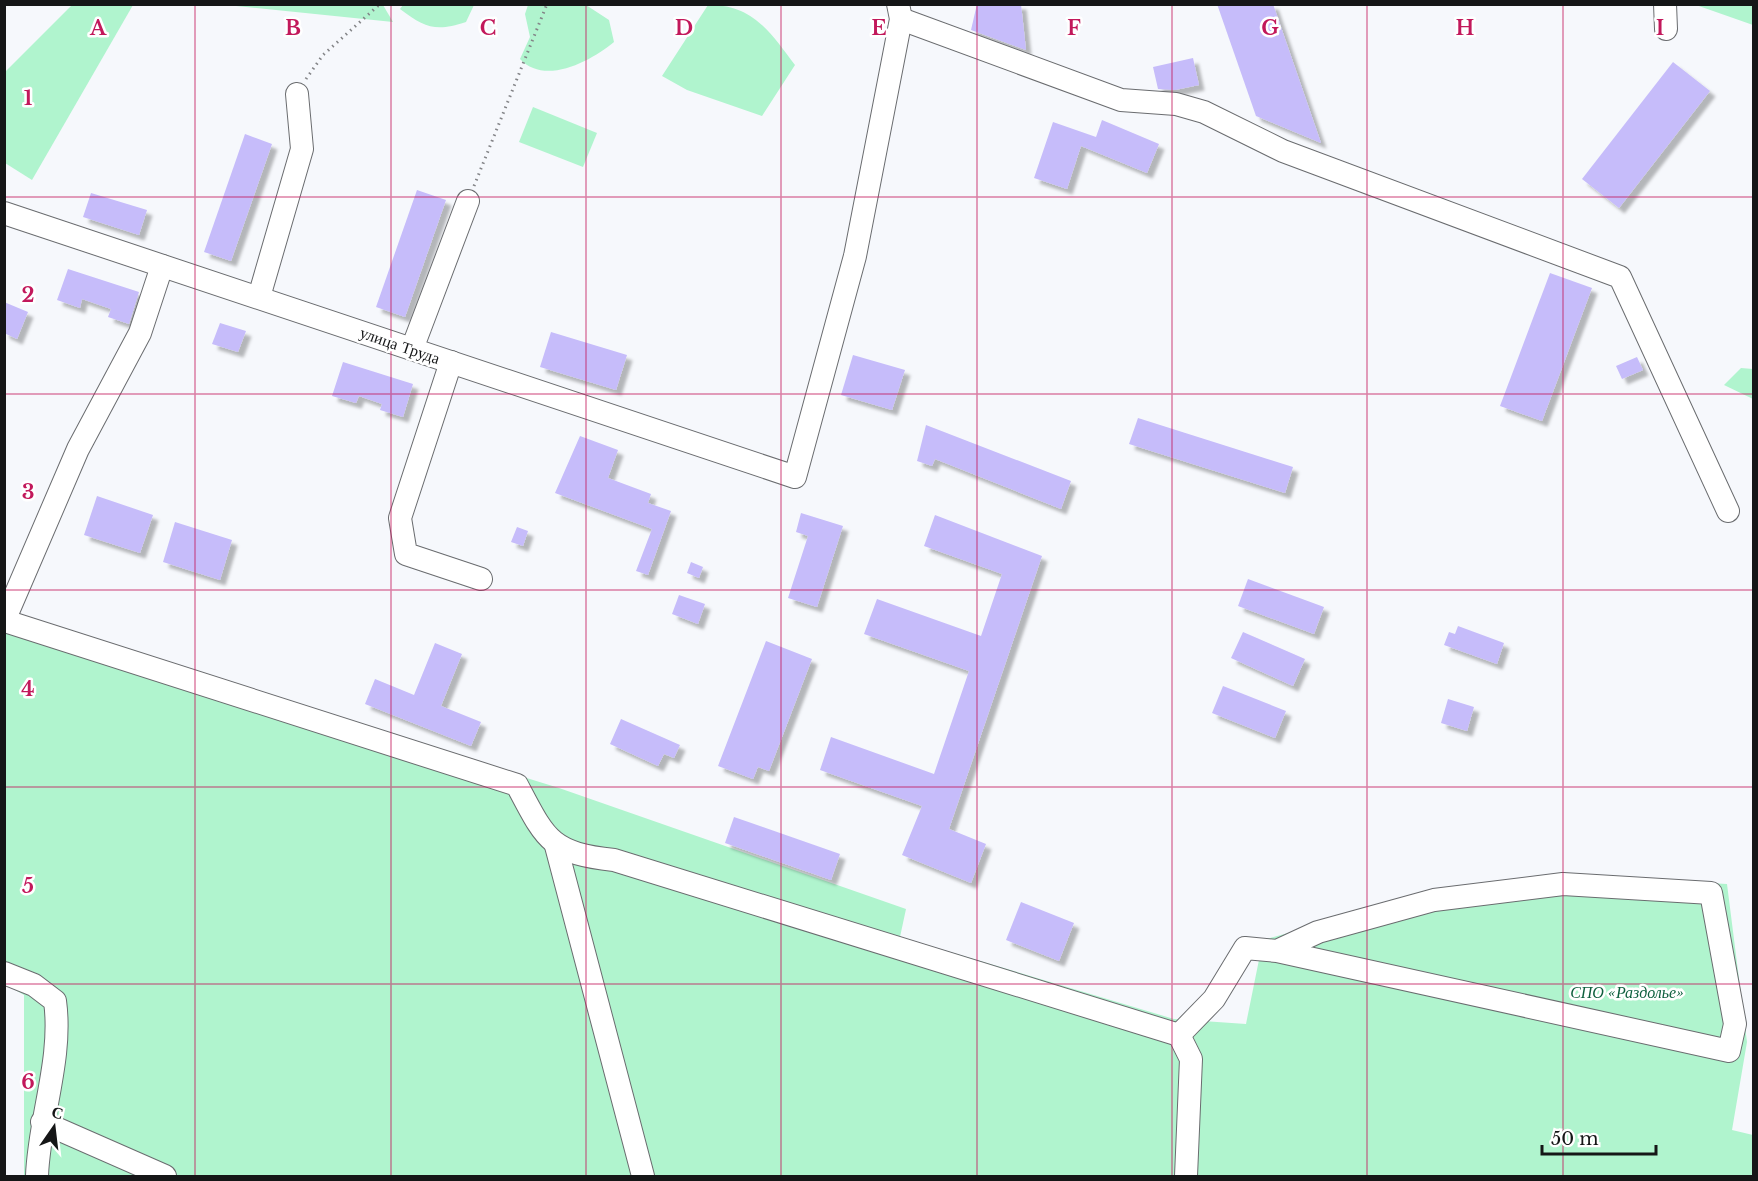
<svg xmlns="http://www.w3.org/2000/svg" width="1758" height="1181" viewBox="0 0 1758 1181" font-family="'Libre Baskerville',serif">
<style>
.green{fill:#b0f4ce}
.building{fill:#c6bcfa;filter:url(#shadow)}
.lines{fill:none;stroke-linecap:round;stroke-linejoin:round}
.minor-casing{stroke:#6a6c6f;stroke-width:24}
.path{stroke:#838487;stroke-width:3;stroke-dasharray:1.5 4.5;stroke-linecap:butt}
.minor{stroke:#fff;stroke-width:22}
.grid{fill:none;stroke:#c2185b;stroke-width:1.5;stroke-opacity:0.55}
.labels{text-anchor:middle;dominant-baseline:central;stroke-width:5;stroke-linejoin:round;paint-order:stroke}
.street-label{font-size:16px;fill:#151617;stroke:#fff}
.park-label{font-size:16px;font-style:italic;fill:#0d5f3d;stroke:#fff}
.grid-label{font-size:20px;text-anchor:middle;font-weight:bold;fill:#c2185b;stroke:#fff;stroke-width:5;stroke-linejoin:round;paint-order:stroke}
</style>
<defs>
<filter id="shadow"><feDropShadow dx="5.5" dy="5.5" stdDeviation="1.5" flood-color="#0004"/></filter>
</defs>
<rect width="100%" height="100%" fill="#f6f8fc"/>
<g class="green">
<polygon points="72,5 133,5 32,180 5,163 5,72"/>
<polygon points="226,5 383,5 393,22"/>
<path d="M 403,5 L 403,4 L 474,5 L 466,22 C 436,32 425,28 400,9 Z"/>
<path d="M 528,5 L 586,5 L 609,20 L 614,42 C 591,61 545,86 520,59 L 530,37 L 525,14 Z"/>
<path d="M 708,5 C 753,4 771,33 795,65 L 762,116 L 687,90 L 662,76 Z"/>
<polygon points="1696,5 1753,5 1753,25"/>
<polygon points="533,107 597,133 583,167 519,142"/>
<polygon points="1741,368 1753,369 1753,399 1724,385"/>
<polygon points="5,616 559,788 906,909 900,937 1174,1019 1246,1024 1263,940 1433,893 1562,875 1727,884 1747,1042 1732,1130 1753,1135 1753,1176 24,1176 24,995 5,984"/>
</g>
<g class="building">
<polygon points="977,4 1021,4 1026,50 971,30"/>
<polygon points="1217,4 1273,4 1321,143 1256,116"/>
<polygon points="1193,58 1199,85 1175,90 1158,89 1153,67"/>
<polygon points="1673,62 1710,91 1619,208 1582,179"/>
<polygon points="1102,120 1159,144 1147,173 1081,146 1067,189 1034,178 1053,122 1096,137"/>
<polygon points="245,134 272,144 231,261 204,252"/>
<polygon points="417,190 446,200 405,317 376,307"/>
<polygon points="91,193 147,210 139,235 83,217"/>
<polygon points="68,269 139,292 129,324 108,317 111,309 82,299 80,308 57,300"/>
<polygon points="1550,273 1592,288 1542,421 1500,406"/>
<polygon points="4,302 28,312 17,339 4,333"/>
<polygon points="220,323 246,331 238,352 212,344"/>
<polygon points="551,332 627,355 616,390 540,367"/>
<polygon points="853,355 905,370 892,410 841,395"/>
<polygon points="1637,357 1643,370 1622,379 1616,366"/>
<polygon points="343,362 413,384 403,417 380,410 382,404 359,396 356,403 332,396"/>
<polygon points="1138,418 1293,467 1285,493 1129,444"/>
<polygon points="926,425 1071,481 1061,509 935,459 932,466 917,461"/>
<polygon points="580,436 618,450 608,478 651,494 648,503 671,511 648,575 636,571 652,529 555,493"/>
<polygon points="97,496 153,515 140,553 84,535"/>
<polygon points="801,513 843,526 817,607 788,598 808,536 796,532"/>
<polygon points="935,515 1042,556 949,829 986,844 971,883 902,855 922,806 820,770 831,737 934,774 969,671 864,634 877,599 981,636 1002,574 924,546"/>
<polygon points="175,522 232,540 220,580 163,562"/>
<polygon points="517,527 528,531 523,546 511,542"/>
<polygon points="691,562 703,567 699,578 687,573"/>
<polygon points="1248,579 1324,607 1314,634 1238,606"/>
<polygon points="679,595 705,604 698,624 672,614"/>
<polygon points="1458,626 1504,643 1497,664 1444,645 1449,632 1455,634"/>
<polygon points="1243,632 1305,659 1293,686 1231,658"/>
<polygon points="766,641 812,659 769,771 758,767 753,779 718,766"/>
<polygon points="435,643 462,654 441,706 481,722 471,746 365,704 375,679 414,695"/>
<polygon points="1223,686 1286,711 1275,738 1212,713"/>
<polygon points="1448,699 1474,707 1467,731 1441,723"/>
<polygon points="621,719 680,745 674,758 664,754 658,766 610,744"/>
<polygon points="734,817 840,854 831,880 725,843"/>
<polygon points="1021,902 1074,923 1059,961 1006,940"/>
</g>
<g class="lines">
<defs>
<g id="minor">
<polyline points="1665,4 1666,29"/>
<polyline points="901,19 1121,100 1176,104 1204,112 1283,151 1620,277 1728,511"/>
<polyline points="4,213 795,477 855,256 901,19 898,4"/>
<polyline points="259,297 302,149 297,94"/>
<polyline points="412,349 468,201"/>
<polyline points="451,362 400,518 406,554 481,579"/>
<polyline points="4,621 78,449 140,333 162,266"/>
<path d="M 5,621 L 517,785 C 546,840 550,853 614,860 L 1179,1035 L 1191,1059 L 1186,1176"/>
<polyline points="556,846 643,1176"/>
<path d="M 4,973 L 34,985 L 55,1001 C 63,1059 39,1118 37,1176"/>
<polyline points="1179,1035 1214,999 1245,948 1277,951 1729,1051 1735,1024 1711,893 1563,884 1434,900 1318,932 1277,951"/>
<polyline points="42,1122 165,1176"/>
</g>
</defs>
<use href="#minor" class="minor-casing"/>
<g class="path">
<polyline points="306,79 323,55 380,4"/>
<polyline points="474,186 547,4"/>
</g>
<use href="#minor" class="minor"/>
</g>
<path class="grid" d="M 195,4 L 195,1176M 391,4 L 391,1176M 586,4 L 586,1176M 781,4 L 781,1176M 977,4 L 977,1176M 1172,4 L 1172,1176M 1367,4 L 1367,1176M 1563,4 L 1563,1176M 4,197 L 1754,197M 4,394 L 1754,394M 4,590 L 1754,590M 4,787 L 1754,787M 4,984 L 1754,984"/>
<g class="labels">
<g class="street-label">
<text transform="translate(400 345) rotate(19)">улица Труда</text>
</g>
<g class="park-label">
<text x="1627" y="992">СПО «Раздолье»</text>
</g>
</g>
<g class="grid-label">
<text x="98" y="35">A</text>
<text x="293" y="35">B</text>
<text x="488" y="35">C</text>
<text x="684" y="35">D</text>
<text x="879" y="35">E</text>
<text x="1074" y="35">F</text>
<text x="1270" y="35">G</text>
<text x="1465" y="35">H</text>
<text x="1660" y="35">I</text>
<text x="28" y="105">1</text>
<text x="28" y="302">2</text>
<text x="28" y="499">3</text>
<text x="28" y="696">4</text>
<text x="28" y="893">5</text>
<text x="28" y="1089">6</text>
</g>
<rect width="1758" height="1181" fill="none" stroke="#151617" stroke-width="12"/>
<g transform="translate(54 1127) rotate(14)" stroke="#ffffff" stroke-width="4.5" paint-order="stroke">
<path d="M0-4.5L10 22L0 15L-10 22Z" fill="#151617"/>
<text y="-9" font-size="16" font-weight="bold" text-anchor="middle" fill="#151617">С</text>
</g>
<path d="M1542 1145v9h114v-9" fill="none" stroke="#151617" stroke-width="3"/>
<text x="1551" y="1145" font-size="18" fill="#151617" stroke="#ffffff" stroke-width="4.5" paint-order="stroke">50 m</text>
</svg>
